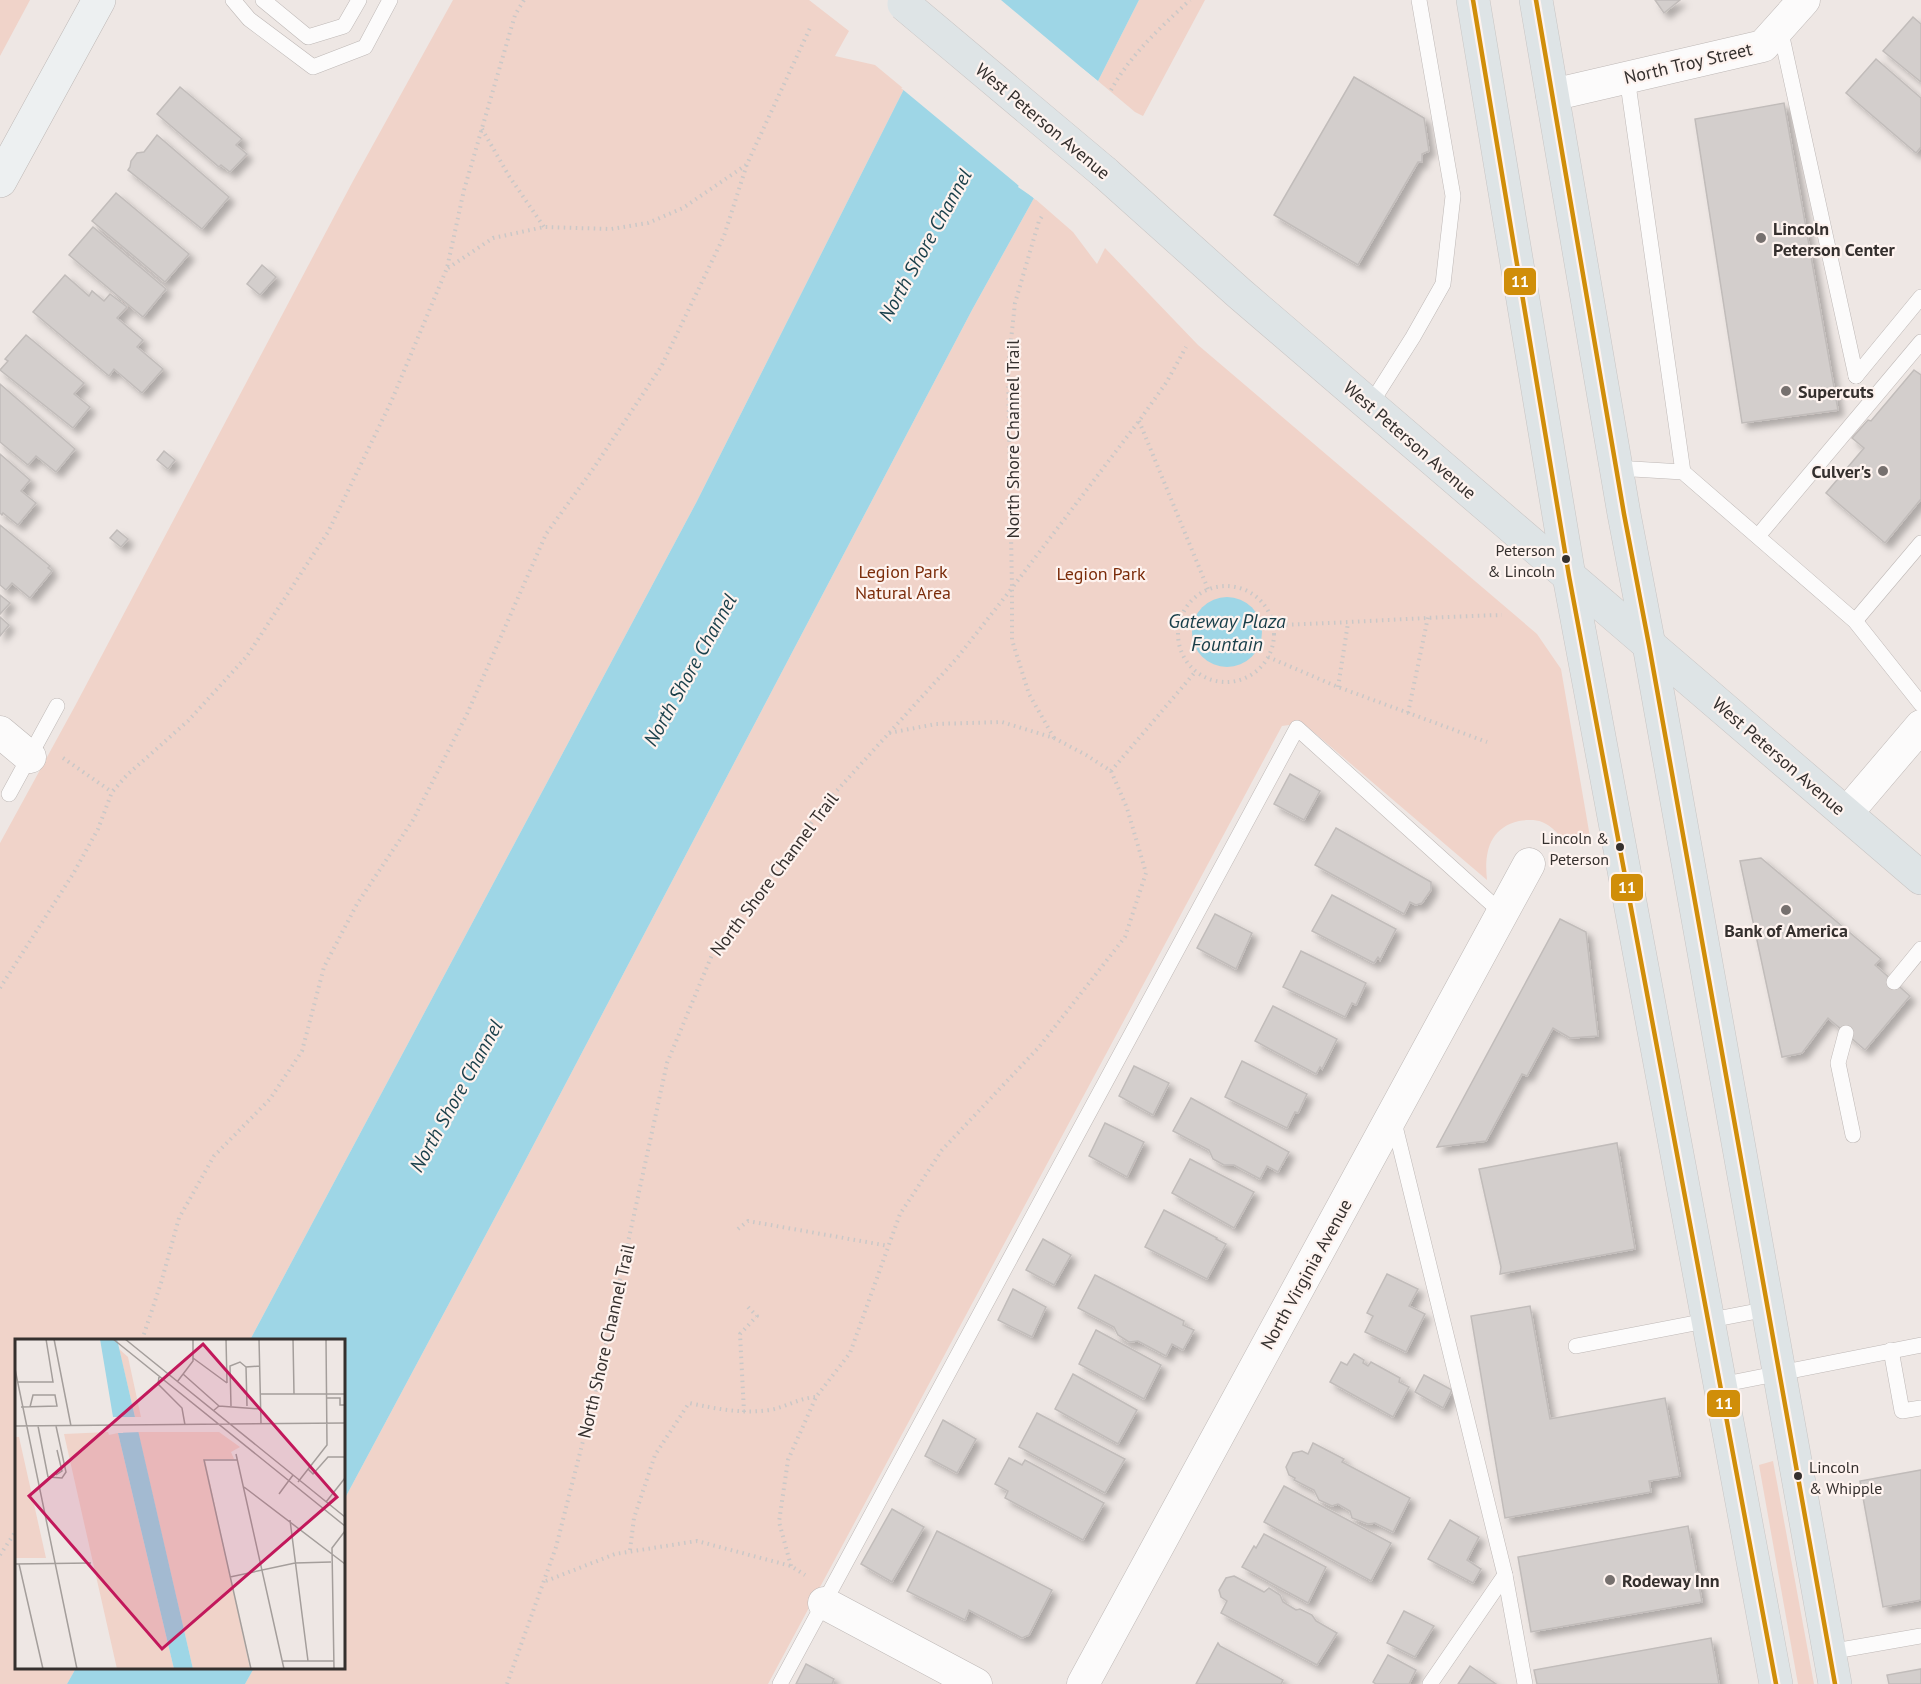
<svg xmlns="http://www.w3.org/2000/svg" width="1921" height="1684" viewBox="0 0 1921 1684" font-family="'PT Sans',sans-serif">
<style>
.green{fill:#f0d3c9}
.water{fill:#9ed6e6}
.pier{fill:#eee7e4}
.building{fill:#d3cecc;stroke:#c1bcba;stroke-width:1.5;filter:url(#shadow)}
.lines{fill:none;stroke-linecap:round;stroke-linejoin:round}
.service-casing{stroke:#beb8b6;stroke-width:16}
.minor-casing{stroke:#beb8b6;stroke-width:33}
.secondary-casing{stroke:#beb8b6;stroke-width:34}
.primary-casing{stroke:#c8c5c4;stroke-width:34}
.path{stroke:#cac8c7;stroke-width:4;stroke-dasharray:1.5 4.5;stroke-linecap:butt}
.service{stroke:#fcfbfb;stroke-width:15}
.minor{stroke:#fcfbfb;stroke-width:32}
.secondary{stroke:#edf0f1;stroke-width:33}
.primary{stroke:#dee4e6;stroke-width:33}
.primary-bridge-casing{stroke:#c8c5c4;stroke-width:34;stroke-linecap:butt}
.primary-bridge{stroke:#dee4e6;stroke-width:33}
.bus-1-casing{stroke:#fef3ef;stroke-width:9}
.bus-1{stroke:#d08e09;stroke-width:4.5}
.poi-dot{fill:#76706e;stroke:#fef3ef;stroke-width:2}
.bus-dot{fill:#35302e;stroke:#fef3ef;stroke-width:2}
.labels{text-anchor:middle;dominant-baseline:central;stroke-width:4.5;stroke-linejoin:round;paint-order:stroke}
.bus-label{font-size:16px;fill:#35302e;stroke:#fef3ef;text-anchor:end}
.street-label{font-size:18px;fill:#35302e;stroke:#fef3ef}
.poi-label{font-size:18px;font-weight:bold;fill:#35302e;stroke:#fef3ef;text-anchor:start}
.park-label{font-size:18px;fill:#7b2c0a;stroke:#fef3ef}
.water-label{font-size:20px;font-style:italic;fill:#193f4a;stroke:#fef3ef}
.inset-road{fill:none;stroke:#a49e9b;stroke-width:1.5}
.view{fill:#c2185b;fill-opacity:0.15;stroke:#c2185b;stroke-width:3}
.inset-edge{fill:none;stroke:#35302e;stroke-width:3}
.line-badge{stroke:#fef3ef;stroke-width:2}
.badge-label{font-size:16px;text-anchor:middle;font-weight:bold;fill:#fff}
</style>
<defs>
<filter id="shadow"><feDropShadow dx="5.5" dy="5.5" stdDeviation="3" flood-color="#0004"/></filter>
</defs>
<rect width="100%" height="100%" fill="#eee7e4"/>
<g class="green">
<polygon points="0,0 30,0 0,56"/>
<polygon points="453,0 809,0 849,31 835,56 875,65 904,89 696,503 250,1340 16,1340 16,1668 76,1668 67,1684 0,1684 0,843 75,706 353,181"/>
<polygon points="1139,0 1205,0 1143,116 1135,112 1098,81"/>
<path d="M 1034,198 L 1073,232 L 1097,264 L 1105,248 L 1198,345 L 1537,634 L 1561,669 L 1590,837 L 1567,843 C 1559,835 1552,826 1542,822 C 1535,819 1525,820 1519,821 C 1489,828 1484,853 1487,880 L 1303,723 L 1282,726 L 768,1684 L 245,1684 L 254,1668 L 344,1668 L 344,1500 L 514,1182 L 972,310 Z"/>
<polygon points="1773,1461 1814,1684 1798,1684 1759,1465"/>
</g>
<g class="water">
<polygon points="999,0 1139,0 1098,81 1083,69 1018,187 1034,198 972,310 514,1182 344,1500 344,1340 250,1340 696,503 904,89 937,117"/>
<circle cx="1227" cy="632" r="35"/>
<polygon points="76,1668 254,1668 245,1684 67,1684"/>
</g>
<polygon class="pier" points="995,0 1001,0 1100,83 1096,84 1084,73 1022,186 1036,196 1036,200 901,88 905,87 936,113"/>
<g class="building">
<polygon points="1655,0 1680,0 1664,13"/>
<polygon points="1913,17 1921,24 1921,82 1883,51"/>
<polygon points="1876,59 1921,98 1921,147 1916,153 1846,93"/>
<polygon points="1354,77 1424,118 1429,151 1422,154 1422,162 1418,162 1358,265 1274,215"/>
<polygon points="180,87 242,139 236,145 247,154 230,172 221,165 219,167 157,114"/>
<polygon points="1784,103 1838,410 1742,423 1695,119"/>
<polygon points="157,135 229,197 202,229 128,170 130,167 131,161 137,153 144,152"/>
<polygon points="116,193 189,254 165,282 92,221"/>
<polygon points="93,227 166,289 143,317 69,255"/>
<polygon points="262,265 276,277 260,295 247,284"/>
<polygon points="65,275 89,296 92,291 104,301 110,294 127,307 117,318 143,340 137,347 163,369 142,393 114,369 109,376 33,312"/>
<polygon points="26,335 84,383 74,394 90,407 73,428 0,370 8,361 5,359"/>
<polygon points="1914,370 1921,375 1921,499 1885,543 1826,493 1864,448 1852,438 1868,420 1871,421"/>
<polygon points="0,384 75,449 56,472 36,456 28,465 0,442"/>
<polygon points="164,451 175,460 168,469 157,460"/>
<polygon points="0,454 30,480 21,491 36,503 18,525 3,513 2,515 0,513"/>
<polygon points="0,525 50,566 48,568 52,571 30,598 12,583 6,590 0,585"/>
<polygon points="117,530 128,539 121,547 110,538"/>
<polygon points="0,595 10,603 0,614"/>
<polygon points="0,617 9,625 0,636"/>
<polygon points="1290,774 1320,791 1304,820 1274,804"/>
<polygon points="1336,828 1431,882 1431,890 1422,903 1416,905 1410,902 1404,914 1315,865"/>
<polygon points="1761,858 1881,959 1875,965 1910,996 1865,1050 1828,1018 1802,1053 1782,1057 1740,861"/>
<polygon points="1332,895 1396,929 1380,960 1378,957 1374,963 1312,931"/>
<polygon points="1215,914 1252,933 1236,969 1197,948"/>
<polygon points="1560,919 1586,932 1598,1036 1570,1038 1553,1028 1527,1076 1522,1074 1486,1141 1437,1147"/>
<polygon points="1301,951 1366,983 1356,1005 1352,1003 1345,1017 1283,987"/>
<polygon points="1273,1006 1337,1039 1322,1069 1320,1067 1316,1074 1255,1041"/>
<polygon points="1242,1061 1307,1094 1298,1113 1295,1112 1287,1128 1225,1097"/>
<polygon points="1134,1066 1169,1083 1153,1115 1119,1096"/>
<polygon points="1191,1098 1289,1152 1278,1172 1267,1166 1260,1179 1234,1165 1224,1165 1213,1159 1209,1150 1173,1131"/>
<polygon points="1105,1123 1144,1142 1127,1177 1089,1156"/>
<polygon points="1617,1143 1635,1249 1500,1274 1501,1267 1479,1169"/>
<polygon points="1190,1159 1254,1192 1234,1228 1172,1193"/>
<polygon points="1164,1210 1217,1238 1216,1239 1226,1244 1207,1279 1145,1247"/>
<polygon points="1043,1239 1071,1255 1054,1285 1026,1270"/>
<polygon points="1387,1274 1418,1289 1409,1306 1425,1314 1406,1352 1365,1332 1373,1316 1367,1313"/>
<polygon points="1095,1275 1184,1321 1183,1325 1194,1330 1183,1350 1172,1344 1166,1356 1138,1341 1129,1342 1118,1335 1114,1327 1078,1308"/>
<polygon points="1013,1289 1046,1307 1032,1337 998,1320"/>
<polygon points="1530,1306 1550,1419 1665,1398 1680,1476 1649,1481 1651,1492 1505,1518 1471,1316"/>
<polygon points="1096,1330 1161,1365 1144,1399 1079,1364"/>
<polygon points="1354,1354 1364,1360 1363,1363 1368,1366 1371,1362 1400,1378 1399,1382 1409,1387 1393,1417 1330,1382 1341,1362 1347,1365"/>
<polygon points="1073,1374 1137,1410 1118,1444 1055,1409"/>
<polygon points="1424,1375 1452,1390 1443,1408 1415,1392"/>
<polygon points="1037,1413 1125,1459 1105,1493 1019,1447"/>
<polygon points="943,1420 976,1439 957,1473 925,1456"/>
<polygon points="1313,1443 1344,1459 1342,1462 1410,1498 1393,1532 1375,1523 1368,1524 1352,1518 1350,1511 1338,1504 1332,1506 1319,1500 1314,1490 1294,1480 1295,1478 1289,1475 1286,1467 1293,1453 1302,1451 1308,1454"/>
<polygon points="1009,1458 1022,1465 1025,1460 1104,1503 1083,1540 1005,1498 1008,1491 995,1484"/>
<polygon points="1921,1470 1921,1600 1883,1607 1860,1481"/>
<polygon points="1284,1486 1391,1543 1371,1581 1264,1522"/>
<polygon points="892,1509 924,1527 892,1582 861,1564"/>
<polygon points="1450,1520 1479,1537 1467,1560 1481,1569 1473,1583 1428,1559"/>
<polygon points="1688,1526 1702,1602 1531,1632 1518,1557"/>
<polygon points="937,1531 1052,1590 1029,1635 1022,1638 969,1610 965,1620 907,1591"/>
<polygon points="1264,1534 1326,1567 1308,1603 1242,1567 1254,1546 1256,1548"/>
<polygon points="1234,1576 1264,1592 1269,1588 1280,1595 1283,1602 1296,1610 1300,1609 1312,1615 1316,1621 1337,1633 1317,1665 1221,1613 1227,1601 1221,1597 1219,1590 1226,1578"/>
<polygon points="1404,1611 1434,1626 1415,1657 1387,1643"/>
<polygon points="1711,1638 1719,1684 1537,1684 1534,1670"/>
<polygon points="1218,1643 1220,1646 1283,1680 1281,1684 1196,1684"/>
<polygon points="1388,1655 1416,1670 1409,1684 1376,1684 1373,1682"/>
<polygon points="806,1664 834,1679 832,1684 796,1684"/>
<polygon points="1470,1666 1496,1684 1458,1684"/>
<polygon points="1921,1669 1921,1684 1889,1684 1887,1675"/>
</g>
<g class="lines">
<defs>
<g id="service">
<polyline points="233,0 249,19 313,67 365,47 390,0"/>
<polyline points="263,0 308,37 344,26 359,0"/>
<polyline points="1780,28 1856,376"/>
<polyline points="1627,77 1683,472"/>
<polyline points="1856,376 1921,297"/>
<polyline points="1370,405 1413,337 1443,284 1453,196 1419,0"/>
<polyline points="1616,468 1683,472 1855,621 1921,704"/>
<polyline points="1758,536 1921,342"/>
<polyline points="1855,621 1921,543"/>
<polyline points="9,794 57,706"/>
<polyline points="1894,982 1921,949"/>
<polyline points="1846,1033 1838,1063 1853,1135"/>
<polyline points="1393,1118 1505,1575 1525,1684"/>
<polyline points="1576,1346 1768,1309"/>
<polyline points="1891,1350 1902,1411 1921,1408"/>
<polyline points="1720,1385 1921,1345"/>
<polyline points="1829,1652 1921,1636"/>
<polyline points="780,1684 1297,728 1502,913"/>
<polyline points="1430,1684 1505,1575"/>
</g>
<g id="minor">
<polyline points="1552,95 1763,46 1804,0"/>
<polyline points="0,732 30,757"/>
<polyline points="1846,814 1921,726"/>
<polyline points="824,1603 976,1684"/>
<polyline points="1083,1684 1529,864"/>
</g>
<polyline id="secondary" points="0,181 99,0"/>
<g id="primary">
<polyline points="1473,0 1569,576 1776,1684"/>
<polyline points="1536,0 1624,514 1649,645 1835,1684"/>
<polyline points="1104,172 1239,293 1921,878"/>
</g>
</defs>
<use href="#service" class="service-casing"/>
<use href="#minor" class="minor-casing"/>
<use href="#secondary" class="secondary-casing"/>
<use href="#primary" class="primary-casing"/>
<g class="path">
<path d="M 1111,90 C 1131,54 1160,28 1190,0"/>
<polyline points="482,129 509,176 544,227"/>
<polyline points="448,268 493,238 544,227 611,229 648,223 683,208 746,165"/>
<polyline points="1139,421 1208,589"/>
<circle cx="1226" cy="634" r="48"/>
<path d="M 1274,625 C 1350,623 1426,617 1502,615"/>
<polyline points="1268,657 1338,687 1487,742"/>
<polyline points="1338,687 1348,623"/>
<polyline points="1408,713 1428,617"/>
<polyline points="1054,738 1029,694 1012,640 1012,588 1139,421 1166,383 1186,347"/>
<polyline points="63,758 112,792"/>
<polyline points="1111,771 1196,671"/>
<polyline points="0,988 73,874 98,829 112,792 127,775 188,721 247,656 328,532 391,402 447,268 464,190 515,15 524,0"/>
<polyline points="738,1229 748,1221 889,1246"/>
<polyline points="142,1340 161,1283 179,1218 214,1156 270,1099 302,1051 324,967 357,904 413,820 467,714 546,534 593,469 661,367 724,236 747,164 810,28"/>
<polyline points="744,1412 740,1334 757,1316 748,1307"/>
<path d="M 630,1550 L 634,1518 L 655,1455 L 689,1403 C 718,1409 741,1414 770,1410 C 786,1407 799,1398 816,1397"/>
<polyline points="0,1555 16,1531"/>
<polyline points="791,1566 779,1522 788,1460 816,1397 850,1353 900,1214 942,1150 1039,1047 1125,937 1146,873 1127,808 1111,771 1086,755 1054,738 1002,722 936,724 889,733"/>
<polyline points="546,1581 615,1554 697,1541 791,1566 805,1575"/>
<polyline points="507,1684 556,1547 595,1394 667,1063 714,950 832,796 957,658 1012,588 1008,368 1015,303 1039,221 1044,213"/>
</g>
<use href="#service" class="service"/>
<use href="#minor" class="minor"/>
<use href="#secondary" class="secondary"/>
<use href="#primary" class="primary"/>
<defs>
<polyline id="primary-bridge" points="904,4 1104,172"/>
</defs>
<use href="#primary-bridge" class="primary-bridge-casing"/>
<use href="#primary-bridge" class="primary-bridge"/>
<defs>
<g id="bus-1">
<polyline points="1473,0 1569,576 1776,1684"/>
<polyline points="1536,0 1624,514 1649,645 1835,1684"/>
</g>
</defs>
<use href="#bus-1" class="bus-1-casing"/>
<use href="#bus-1" class="bus-1"/>
</g>
<g class="poi-dot">
<circle cx="1761" cy="238" r="6"/>
<circle cx="1786" cy="391" r="6"/>
<circle cx="1883" cy="471" r="6"/>
<circle cx="1786" cy="910" r="6"/>
<circle cx="1610" cy="1580" r="6"/>
</g>
<g class="bus-dot">
<circle cx="1566" cy="559" r="5"/>
<circle cx="1620" cy="847" r="5"/>
<circle cx="1798" cy="1476" r="5"/>
</g>
<g class="labels">
<g class="bus-label">
<text x="1555" y="550">Peterson<tspan x="1555" dy="21">&amp; Lincoln</tspan></text>
<text x="1609" y="838">Lincoln &amp;<tspan x="1609" dy="21">Peterson</tspan></text>
<text x="1809" y="1467" text-anchor="start">Lincoln<tspan x="1809" dy="21">&amp; Whipple</tspan></text>
</g>
<g class="street-label">
<text transform="translate(1688 63) rotate(-13)">North Troy Street</text>
<text transform="translate(1043 121) rotate(40)">West Peterson Avenue</text>
<text transform="translate(1012 439) rotate(-90)">North Shore Channel Trail</text>
<text transform="translate(1410 440) rotate(41)">West Peterson Avenue</text>
<text transform="translate(1779 756) rotate(41)">West Peterson Avenue</text>
<text transform="translate(774 874) rotate(-53)">North Shore Channel Trail</text>
<text transform="translate(1306 1274) rotate(-61)">North Virginia Avenue</text>
<text transform="translate(606 1341) rotate(-77)">North Shore Channel Trail</text>
</g>
<g class="poi-label">
<text x="1773" y="228">Lincoln<tspan x="1773" dy="21">Peterson Center</tspan></text>
<text x="1798" y="391">Supercuts</text>
<text x="1871" y="471" text-anchor="end">Culver's</text>
<text x="1786" y="930" text-anchor="middle">Bank of America</text>
<text x="1622" y="1580">Rodeway Inn</text>
</g>
<g class="park-label">
<text x="903" y="571">Legion Park<tspan x="903" dy="21">Natural Area</tspan></text>
<text x="1101" y="573">Legion Park</text>
</g>
<g class="water-label">
<text transform="translate(925 245) rotate(-61)">North Shore Channel</text>
<text x="1227" y="621">Gateway Plaza<tspan x="1227" dy="23">Fountain</tspan></text>
<text transform="translate(690 670) rotate(-61)">North Shore Channel</text>
<text transform="translate(456 1096) rotate(-61)">North Shore Channel</text>
</g>
</g>
<g transform="translate(15 1339)">
<rect width="330" height="330" fill="#eee7e4"/>
<path d="M 104,10 L 113,18 L 126,78 L 120,78 ZM 93,93 L 94,96 L 103,94 L 159,330 L 102,330 L 49,95 ZM 123,93 L 204,93 L 225,108 L 216,113 L 219,120 L 190,120 L 235,330 L 178,330 ZM 0,98 L 4,98 L 31,219 L 0,219 Z" fill="#f0d3c9"/>
<path d="M 85,0 L 102,0 L 178,330 L 159,330 L 103,94 L 108,94 L 104,78 L 98,78 Z" fill="#9ed6e6"/>
<path d="M 95,78 L 123,78 L 126,93 L 100,94 L 104,91 L 102,81 Z" fill="#eee7e4"/>
<path class="inset-road" d="M 39,0 L 56,87M 98,0 L 330,187M 110,0 L 330,178M 211,0 L 212,44M 244,0 L 246,85M 278,0 L 279,55M 178,19 L 212,44M 0,30 L 62,330M 168,35 L 204,67M 144,38 L 143,45 L 167,69 L 170,86M 2,43 L 38,43 L 31,0M 162,43 L 178,22 L 178,0M 246,55 L 330,55M 312,59 L 325,59 L 325,66 L 330,66M 216,67 L 215,27 L 225,23 L 231,28M 232,67 L 231,28 L 245,27M 6,68 L 42,67 L 40,56 L 18,56 L 15,68M 198,72 L 204,67 L 246,70M 0,87 L 330,84M 23,87 L 33,138M 221,115 L 269,330M 223,121 L 189,121 L 236,330M 293,130 L 298,135 L 313,118 L 330,118M 41,136 L 47,132 L 42,111M 33,138 L 47,139 L 51,133 L 41,87M 283,143 L 312,106 L 311,0M 229,148 L 330,225M 264,155 L 278,136M 311,163 L 330,139M 275,181 L 293,322M 0,225 L 76,224M 4,225 L 28,330M 215,238 L 280,224 L 316,223M 268,322 L 319,322M 319,330 L 317,209 L 330,192"/>
<path class="view" d="M 188,5 L 322,158 L 147,310 L 14,157 Z"/>
<rect width="330" height="330" class="inset-edge"/>
</g>
<g class="line-badge">
<rect x="1503" y="267" width="34" height="29" rx="6" fill="#d08e09"/>
<rect x="1610" y="873" width="34" height="29" rx="6" fill="#d08e09"/>
<rect x="1706" y="1389" width="35" height="29" rx="6" fill="#d08e09"/>
</g>
<g class="badge-label">
<text x="1520" y="287">11</text>
<text x="1627" y="893">11</text>
<text x="1724" y="1409">11</text>
</g>
</svg>
